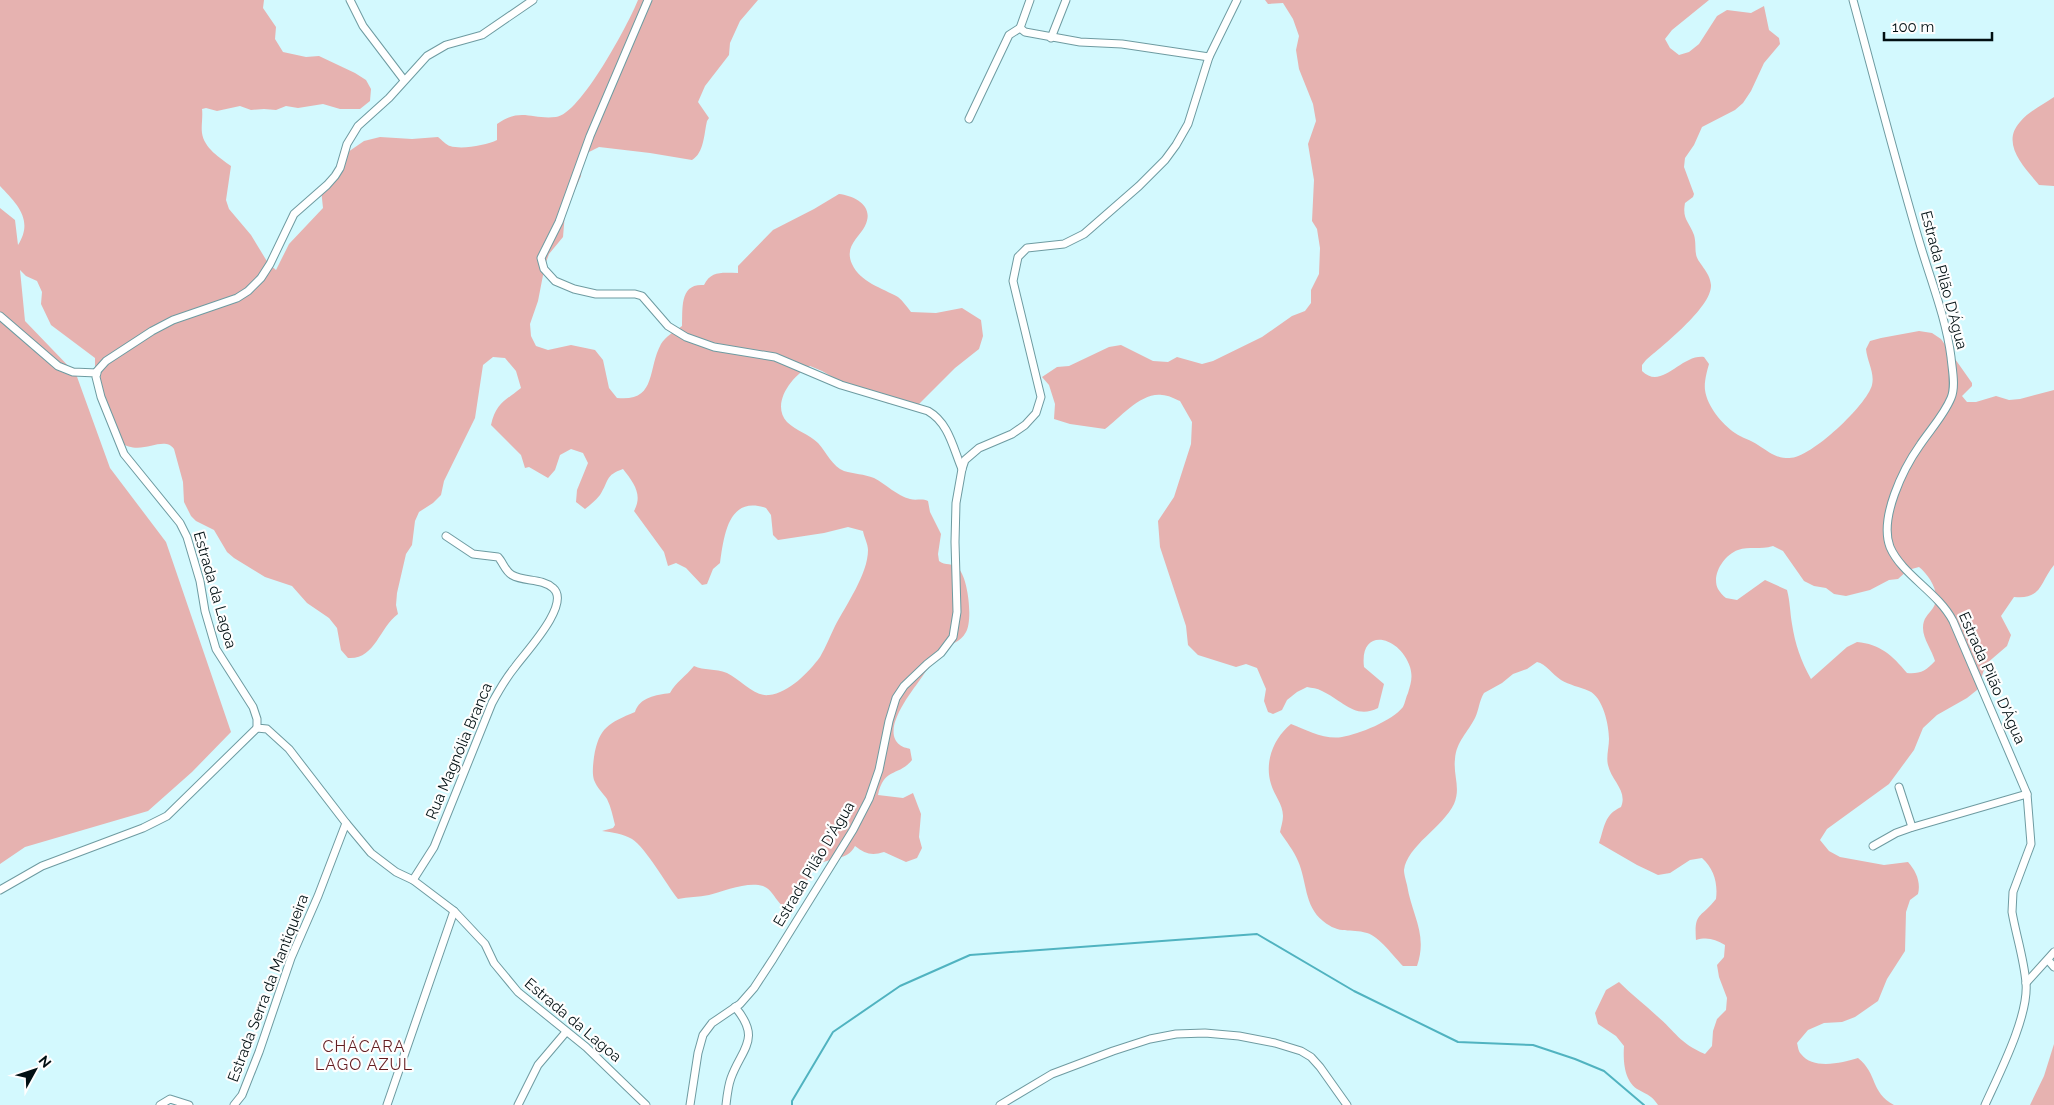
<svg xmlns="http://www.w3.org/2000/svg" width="2054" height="1105" viewBox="0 0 2054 1105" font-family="Raleway,sans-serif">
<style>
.green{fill:#e6b2b0;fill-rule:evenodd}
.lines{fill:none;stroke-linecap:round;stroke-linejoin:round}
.stream{stroke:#50b3c0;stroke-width:2}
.minor-casing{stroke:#6e9ba1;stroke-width:9}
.minor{stroke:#fff;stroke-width:7}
.labels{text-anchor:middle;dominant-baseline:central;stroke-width:4.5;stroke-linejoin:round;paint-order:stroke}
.street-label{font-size:15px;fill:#010f12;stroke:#fefefe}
.neighbourhood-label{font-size:16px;letter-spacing:1px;fill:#631e22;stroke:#fefefe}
</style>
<rect width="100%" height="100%" fill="#d3f9fe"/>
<g class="green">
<path d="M 0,0 L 264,0 L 263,8 L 276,27 L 275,39 L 283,52 L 306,57 L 319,56 L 355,73 L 366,80 L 371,89 L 370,101 L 360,109 L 340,109 L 323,104 L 298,108 L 286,106 L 276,110 L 264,109 L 251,110 L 240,106 L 217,111 L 206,108 L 202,109 C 203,117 201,126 202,133 C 204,148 220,158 231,166 L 226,200 L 229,209 L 251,235 L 268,263 L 276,270 L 289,244 L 323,208 L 321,189 C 332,178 345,168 348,152 L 364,141 L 380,137 L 412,139 L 438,137 C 442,140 446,145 450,146 C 462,150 487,145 497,140 L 497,124 C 521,107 532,120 556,117 C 580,115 629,23 638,0 L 758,0 L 740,21 L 730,43 L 729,55 L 705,86 L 698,102 L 709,118 L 707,121 C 704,134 704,153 692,160 L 650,153 L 599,147 L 589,152 L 582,161 L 581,176 L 565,213 L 563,237 L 549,254 L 545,265 L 538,301 L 530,324 L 531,336 L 536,346 L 548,350 L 571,345 L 595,350 L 603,360 L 609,388 L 617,398 C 657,402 647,370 661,344 C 665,337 675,331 682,326 C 683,309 679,283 704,285 C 711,270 724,273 738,273 L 738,266 L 773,230 L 814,209 L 839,194 C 855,196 875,206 865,226 C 859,238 844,246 852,264 C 860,282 882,288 898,297 C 903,301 907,307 911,312 L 936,313 L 962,308 L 981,320 L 983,336 L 979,349 L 955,368 L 914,409 L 886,403 L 874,394 L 843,383 L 822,371 L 810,366 C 793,375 770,403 787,422 C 796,431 809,434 818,443 C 826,452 833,467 844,471 C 854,474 864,474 874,478 C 886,484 897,496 910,499 C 916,501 922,498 928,501 L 930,512 L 941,534 L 938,554 L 939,561 C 945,566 953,562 959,569 C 968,579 973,620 966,632 C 960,643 951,643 942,649 C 935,654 930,667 924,674 C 915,688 879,729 900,745 C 902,747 907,748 910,749 L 912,760 C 898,777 884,767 878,795 L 903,798 L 913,793 L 921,814 L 919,837 L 922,848 L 917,858 L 906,862 L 884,852 C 872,856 865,854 855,846 C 847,862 829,856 817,866 C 806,875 804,897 789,909 C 777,906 774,890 763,886 C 748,881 723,891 709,895 C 699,897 688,897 678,899 C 666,884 646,848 632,839 C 623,834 612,832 602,831 L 613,828 L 615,825 C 613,817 611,807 607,799 C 603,793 597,788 594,780 C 592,773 593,765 594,757 C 599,727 609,723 635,712 C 640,697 656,695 670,693 C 676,682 686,676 694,666 C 704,671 715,668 727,673 C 740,679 754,697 769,695 C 789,693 809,672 820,657 C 826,647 830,636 835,626 C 846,605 868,574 868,550 C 868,544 864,537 863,531 L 848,527 L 824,533 L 778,540 L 773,535 L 771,515 L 766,508 C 728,495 724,536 720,563 L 713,569 L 707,584 L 702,585 L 686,568 L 676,563 L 668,566 L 664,552 L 634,511 C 643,495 634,483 623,469 C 605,475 609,481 600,495 C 595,501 590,505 585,509 L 576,502 L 577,490 L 588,463 L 583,453 L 571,449 L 560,455 L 555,470 L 548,478 L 529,467 L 525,468 L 521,455 L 491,425 C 496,403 505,401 521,388 L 516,371 L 505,358 L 493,357 L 483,365 L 475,418 L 444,481 L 441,495 L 433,503 L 419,512 L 415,521 L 412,545 L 406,554 L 397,593 L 396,605 L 398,614 C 379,628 375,660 348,658 L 341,650 L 337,628 L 329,618 L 307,603 L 292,586 L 265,577 L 234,558 L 227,552 L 214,530 L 196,521 L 191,516 L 184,502 L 183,482 L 174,449 C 163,434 141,458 120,442 L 95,378 L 95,358 L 51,325 L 41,304 L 42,292 L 37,281 L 26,276 L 20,270 L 25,321 L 76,374 L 110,468 L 166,542 L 231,732 L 192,772 L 148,811 L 25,847 L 0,864 L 0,208 L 15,220 L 18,245 C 34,220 17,204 0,186 Z"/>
<path d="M 1265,0 L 1709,0 L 1672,30 L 1665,39 L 1670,48 L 1679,55 L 1689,52 L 1699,44 L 1717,16 L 1727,10 L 1751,13 L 1764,6 L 1769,30 L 1779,38 L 1780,44 L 1764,63 L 1751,91 L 1743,103 L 1735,110 L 1702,127 L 1694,145 L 1685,158 L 1684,167 L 1694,194 L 1693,197 L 1685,203 C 1682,220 1689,221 1694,235 C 1696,242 1695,248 1696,254 C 1697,263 1710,271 1711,285 C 1712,307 1662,346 1646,360 L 1642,365 L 1642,371 C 1662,391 1681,354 1704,357 L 1709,364 C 1707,371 1704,382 1705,390 C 1707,406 1722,424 1735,433 C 1742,438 1751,440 1758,445 C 1769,452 1775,458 1789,458 C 1810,459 1867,405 1872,385 C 1875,373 1867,361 1866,349 L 1870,341 L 1881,338 L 1919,331 L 1932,333 L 1941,339 L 1972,383 L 1972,386 L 1962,396 L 1967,402 L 1976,402 L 1996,396 L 2009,400 L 2020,399 L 2054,390 L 2054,565 C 2040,582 2042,600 2014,597 L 2001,616 L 2011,635 L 2007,646 L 1986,664 L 1977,690 L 1967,698 L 1937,715 L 1923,728 L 1914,750 L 1889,784 L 1827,829 L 1820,840 L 1829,851 L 1840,857 L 1884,865 L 1908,862 C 1916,871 1921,882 1918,894 L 1910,900 L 1906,912 L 1905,951 L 1887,979 L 1878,1001 L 1855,1017 L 1842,1022 L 1824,1023 L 1808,1030 L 1797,1043 C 1798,1046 1798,1051 1801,1054 C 1813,1070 1842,1063 1858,1058 C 1878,1074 1870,1092 1894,1105 L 1658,1105 C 1652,1096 1648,1095 1639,1090 C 1624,1082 1623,1061 1624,1046 L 1616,1036 L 1598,1024 L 1595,1013 L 1606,990 L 1619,982 C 1631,994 1644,1004 1657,1016 C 1676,1032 1679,1043 1705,1054 L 1712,1046 L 1713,1031 L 1717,1019 L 1726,1010 L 1727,998 L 1719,977 L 1717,965 L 1724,957 L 1725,945 C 1715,939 1707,937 1696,940 C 1694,912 1700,919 1716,899 C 1718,883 1714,869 1702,858 L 1690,860 L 1670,873 L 1658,875 L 1637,865 L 1599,843 C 1605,826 1604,815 1621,807 C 1628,791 1611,780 1608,765 C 1606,757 1609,747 1609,739 C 1609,725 1603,697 1589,691 C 1580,687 1569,685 1561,680 C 1552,674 1546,664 1537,662 L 1527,669 L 1513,674 L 1502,683 L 1484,693 C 1479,701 1479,710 1475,718 C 1468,732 1456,742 1455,759 C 1453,775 1461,788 1454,804 C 1443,827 1407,846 1404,870 C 1404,874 1406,881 1407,885 C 1412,916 1428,934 1417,966 L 1403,966 C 1394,957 1379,936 1367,933 C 1350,928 1340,935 1323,921 C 1304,906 1307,881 1298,861 C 1294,851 1286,841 1280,832 C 1281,827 1283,821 1283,816 C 1283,804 1274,795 1271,784 C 1264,761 1274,738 1291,724 C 1306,730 1325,740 1342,737 C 1359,734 1392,721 1403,707 C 1405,703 1406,697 1408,693 C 1411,683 1413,677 1410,667 C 1400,636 1359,626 1364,667 L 1384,684 L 1378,708 C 1355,720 1342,700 1322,691 C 1317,688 1312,688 1307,687 L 1297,692 L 1287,700 L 1282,710 L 1273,714 L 1268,712 L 1264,701 L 1266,689 L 1257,668 L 1246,664 L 1236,667 L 1198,655 L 1188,645 L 1186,626 L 1160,547 L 1158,521 L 1174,497 L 1191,444 L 1192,422 L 1180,401 C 1175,399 1168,395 1162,395 C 1141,392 1120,418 1105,429 L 1070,424 L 1054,419 L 1055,404 L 1049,385 L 1042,377 L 1057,367 L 1069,366 L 1109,347 L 1121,345 L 1153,361 L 1168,362 L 1177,357 L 1202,364 L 1213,361 L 1262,337 L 1292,316 L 1305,311 L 1311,303 L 1311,290 L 1319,274 L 1320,248 L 1317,229 L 1312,221 L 1314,180 L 1308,144 L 1316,121 L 1313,104 L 1299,69 L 1296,50 L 1299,36 L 1293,19 L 1283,3 L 1268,4 ZM 1773,546 L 1783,551 L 1804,581 L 1814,586 L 1826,588 L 1834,594 L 1846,596 L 1870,590 L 1889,580 L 1898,579 L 1908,570 L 1919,567 C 1929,575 1942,594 1933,608 C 1928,615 1923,618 1923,628 C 1923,639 1932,650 1935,661 C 1926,671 1920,674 1907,673 C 1892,655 1880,644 1857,642 L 1847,647 L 1811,679 C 1801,661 1795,644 1792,624 C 1790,612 1790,601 1787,590 L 1765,580 L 1737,600 L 1726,598 C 1723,596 1720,592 1718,589 C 1711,575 1724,555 1738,550 C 1749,546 1760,550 1773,546 Z"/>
<path d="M 2054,97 L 2054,186 L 2039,185 C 2025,168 2000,144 2020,122 C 2029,111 2043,105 2054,97 Z"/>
<polygon points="2054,1044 2054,1105 2030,1105 2044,1076"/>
</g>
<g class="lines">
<polyline class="stream" points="792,1105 792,1101 833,1032 900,986 970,955 1257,934 1354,991 1458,1042 1533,1045 1575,1059 1604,1071 1644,1105"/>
<defs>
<g id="minor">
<polyline points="350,0 363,26 404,80"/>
<polyline points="533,0 482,35 446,45 427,56 389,98 358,126 347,144 340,168 335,176 327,185 294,214 270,264 261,278 248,291 237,298 173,320 152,331 106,361 97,371 96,377 101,397 124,454 180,523 187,537 200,581 205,611 216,649 253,707 257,719 257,728 267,729 289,749 346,823 371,853 396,872 413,880 454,911 485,944 494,963 518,992 586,1047 646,1105"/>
<path d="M 648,0 L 590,136 L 559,222 L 541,258 L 544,269 L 555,281 L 574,289 L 596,294 L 635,294 L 642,296 L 668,326 L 686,337 L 714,347 L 775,357 L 841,385 L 928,411 C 949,423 953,448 962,469"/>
<polyline points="1030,0 1020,28 1025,32 1080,42 1122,44 1209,57"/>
<path d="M 1853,0 C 1875,81 1896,163 1920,244 C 1931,281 1946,318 1951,357 C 1952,369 1956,386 1951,398 C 1944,415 1930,430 1920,445 C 1903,469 1879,518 1890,547 C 1902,575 1938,592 1953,621 L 2027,794 L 2031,844 L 2013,892 L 2012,912 C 2016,935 2024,959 2026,983 C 2029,1016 1999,1074 1985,1105"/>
<polyline points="1051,38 1066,0"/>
<polyline points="969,119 1009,35 1020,28"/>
<polyline points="0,316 58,366 73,372 97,373"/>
<polyline points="1899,787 1912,827"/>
<polyline points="1873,846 1896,833 1910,828 2027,794"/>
<path d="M 413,880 L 434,847 L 492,703 C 499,690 506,678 515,667 C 524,654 572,604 553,588 C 542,578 524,582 512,575 C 505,571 503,562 498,557 L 473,554 L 446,536"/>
<polyline points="0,890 42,866 143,828 167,816 257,728"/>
<polyline points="2048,960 2054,967"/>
<polyline points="2026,983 2054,952"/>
<polyline points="160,1105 170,1099 189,1105"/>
<polyline points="234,1105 242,1095 259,1052 291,958 318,896 346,823"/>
<polyline points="387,1105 454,911"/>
<polyline points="518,1105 538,1065 566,1032"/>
<polyline points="690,1105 698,1053 703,1035 712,1023 740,1004 754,988 773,959 853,830 869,799 879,770 889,721 896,698 904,686 927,664 941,653 953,637 957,612 955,542 956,503 962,469 965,460 979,448 1012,434 1025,425 1036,413 1041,397 1013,281 1018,257 1027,248 1064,244 1084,234 1139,186 1165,160 1176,145 1188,124 1209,57 1237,0"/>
<path d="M 726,1105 C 727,1096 728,1086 731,1078 C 742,1048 762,1039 735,1007"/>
<polyline points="1000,1105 1052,1074 1113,1051 1150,1039 1176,1034 1205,1033 1239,1036 1275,1043 1301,1051 1311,1057 1320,1067 1347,1105"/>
</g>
</defs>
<use href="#minor" class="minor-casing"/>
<use href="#minor" class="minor"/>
</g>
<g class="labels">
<g class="street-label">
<text transform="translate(1944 280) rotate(75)">Estrada Pilão D'Água</text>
<text transform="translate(215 590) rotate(74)">Estrada da Lagoa</text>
<text transform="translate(1992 678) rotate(66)">Estrada Pilão D'Água</text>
<text transform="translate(459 751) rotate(-67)">Rua Magnólia Branca</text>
<text transform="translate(814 864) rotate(-59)">Estrada Pilão D'Água</text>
<text transform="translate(268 988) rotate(-69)">Estrada Serra da Mantiqueira</text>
<text transform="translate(573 1020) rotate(40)">Estrada da Lagoa</text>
</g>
<g class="neighbourhood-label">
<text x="364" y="1046">CHÁCARA<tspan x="364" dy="18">LAGO AZUL</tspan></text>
</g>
</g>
<g transform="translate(35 1070) rotate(50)" stroke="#fefefe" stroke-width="4" paint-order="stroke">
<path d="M0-4L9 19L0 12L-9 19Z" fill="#010f12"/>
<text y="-8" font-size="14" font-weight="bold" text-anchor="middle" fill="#010f12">N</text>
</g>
<path d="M1884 32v8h108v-8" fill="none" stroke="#010f12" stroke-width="2.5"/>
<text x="1892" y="32" font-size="15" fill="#010f12" stroke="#fefefe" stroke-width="4" paint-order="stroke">100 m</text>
</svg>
